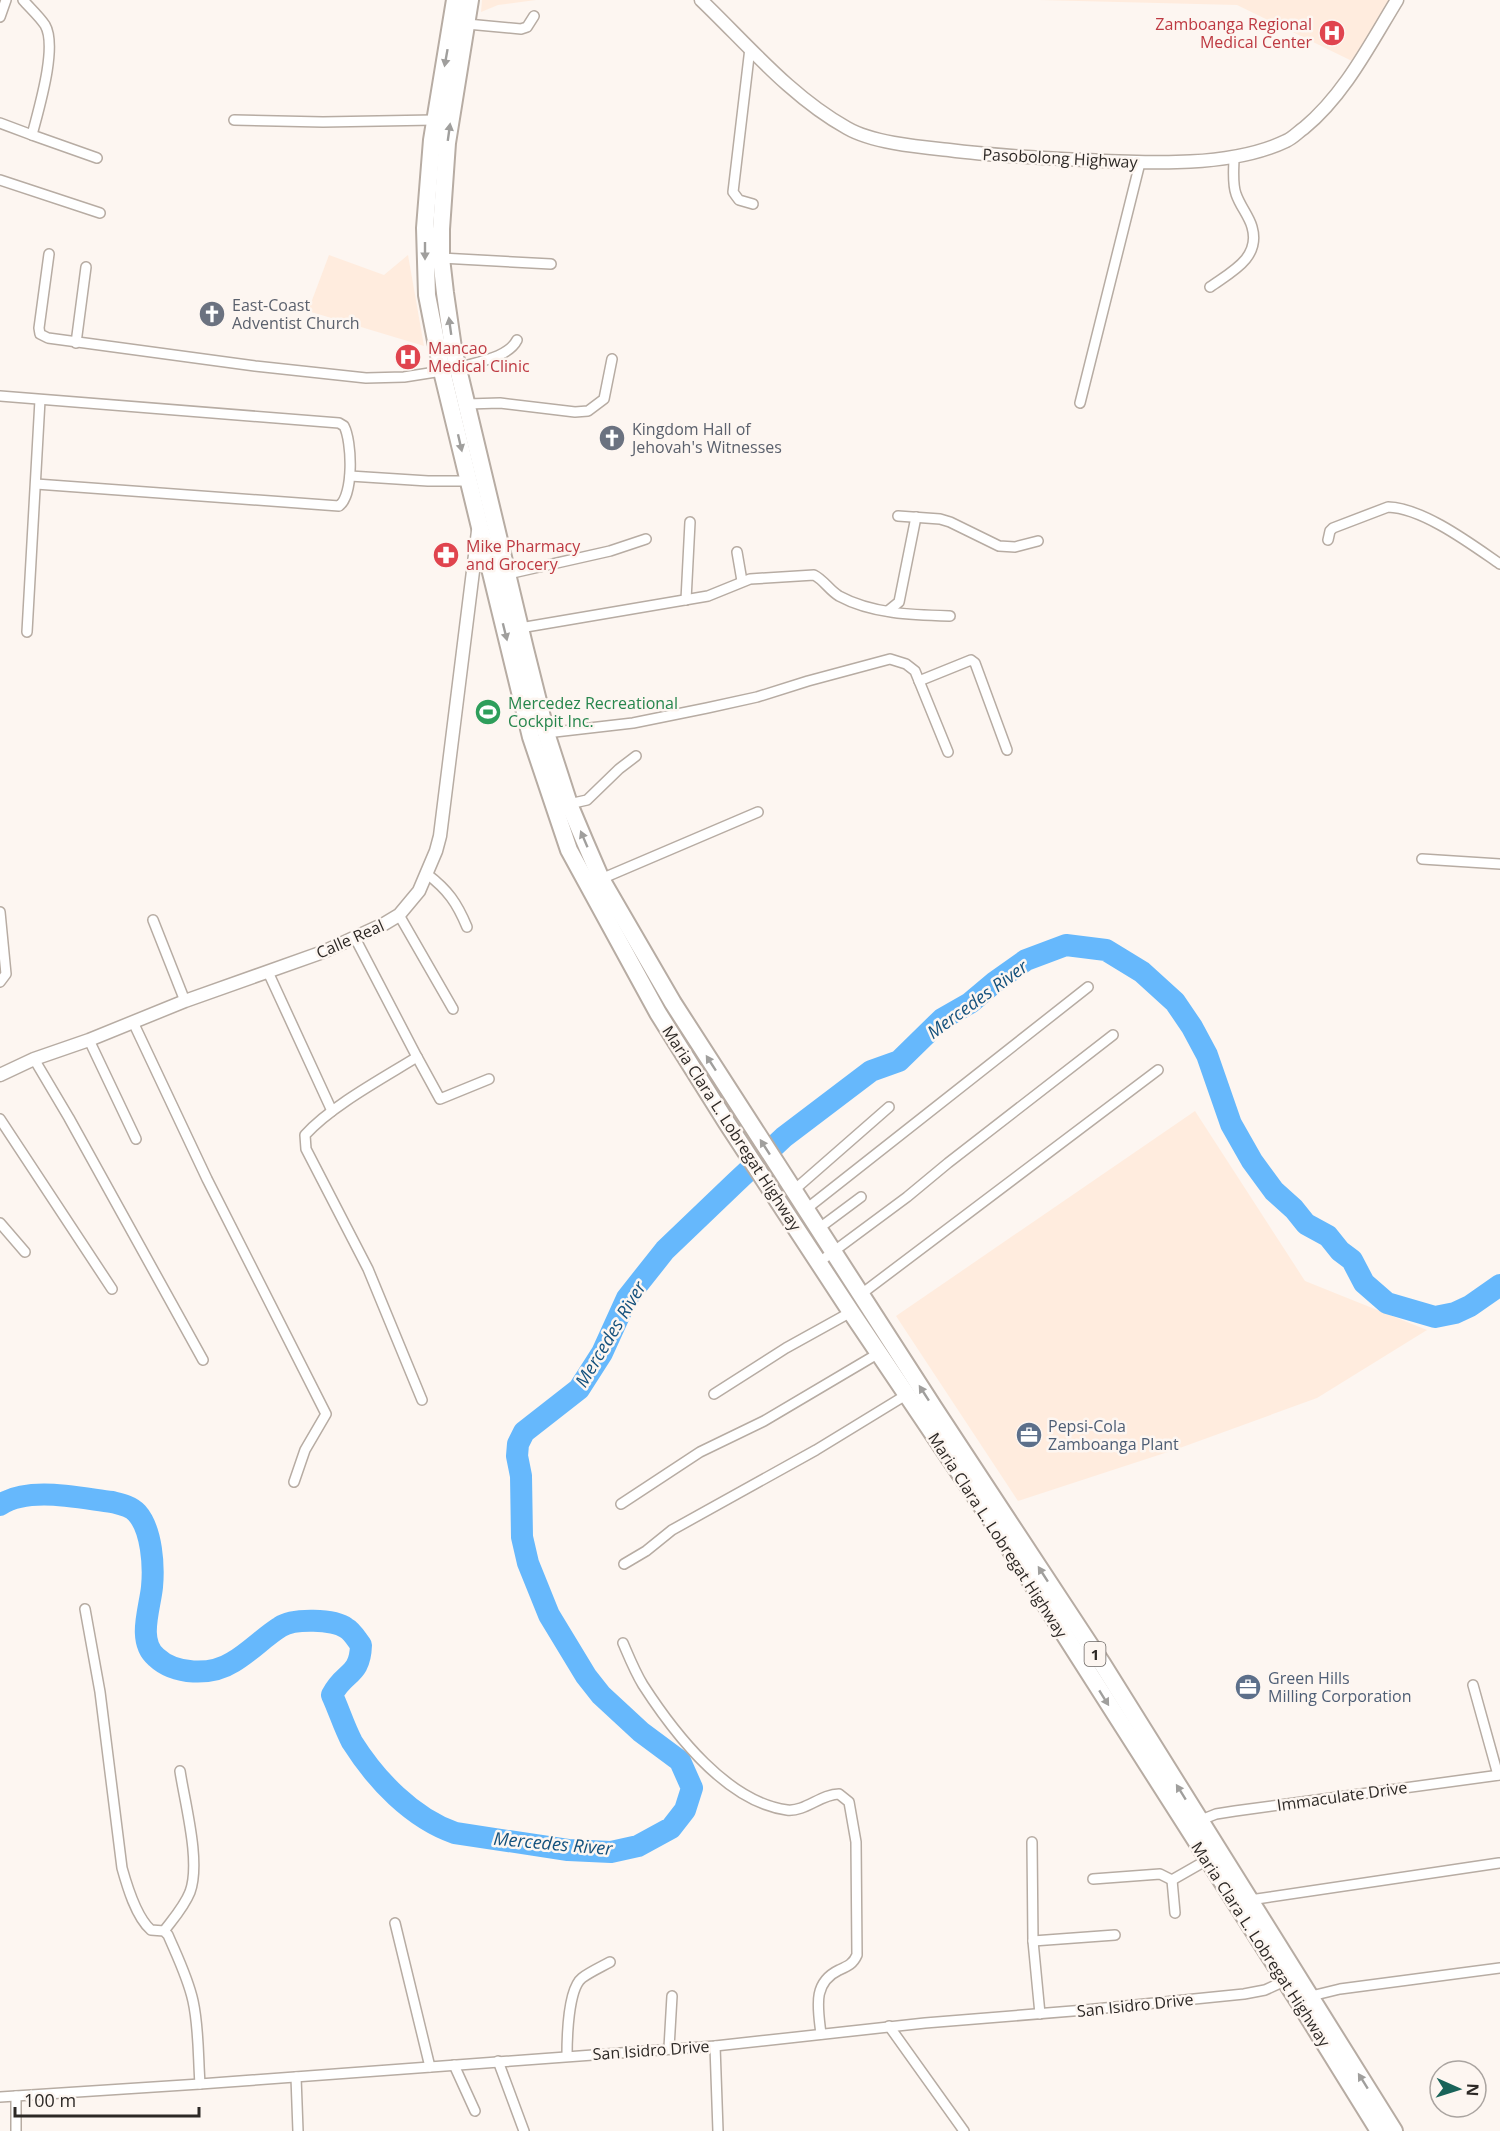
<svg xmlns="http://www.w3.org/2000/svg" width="1500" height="2131" viewBox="0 0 1500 2131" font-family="'Open Sans',sans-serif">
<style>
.built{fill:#ffecde}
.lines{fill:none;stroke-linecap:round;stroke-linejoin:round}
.river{stroke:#66b8fc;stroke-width:22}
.minor-casing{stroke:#b7aca3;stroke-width:12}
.tertiary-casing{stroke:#b7aca3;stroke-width:15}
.trunk-casing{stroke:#b7aca3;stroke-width:20}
.minor{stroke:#fff;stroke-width:9}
.tertiary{stroke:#fff;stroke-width:12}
.trunk{stroke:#fff;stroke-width:16}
.oneway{fill:#a09f9d}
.labels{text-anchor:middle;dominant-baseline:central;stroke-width:5;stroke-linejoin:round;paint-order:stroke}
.shield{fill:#fdf6f1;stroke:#6b6663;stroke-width:1.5}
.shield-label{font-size:15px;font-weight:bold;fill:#2d2926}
.health-label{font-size:16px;fill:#be3a42;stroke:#fdf6f1;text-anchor:start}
.street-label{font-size:16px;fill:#2d2926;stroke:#fdf6f1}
.worship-label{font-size:16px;fill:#5b616d;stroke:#fdf6f1;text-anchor:start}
.leisure-label{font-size:16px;fill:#27864d;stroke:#fdf6f1;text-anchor:start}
.service-label{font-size:16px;fill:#4e5e75;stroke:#fdf6f1;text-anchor:start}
.water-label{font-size:18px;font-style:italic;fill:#14517d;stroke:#fdf6f1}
</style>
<rect width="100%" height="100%" fill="#fdf6f1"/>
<g class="built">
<polygon points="482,0 536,0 498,5 481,12"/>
<polygon points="1039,0 1391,0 1352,61 1237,5"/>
<polygon points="329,255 384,275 408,255 424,346 308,311"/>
<polygon points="414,345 416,367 403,368 401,346"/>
<polygon points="1195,1111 1305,1281 1427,1330 1317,1398 1177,1449 1018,1501 896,1316"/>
</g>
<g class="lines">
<path class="river" d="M 0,1505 C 28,1486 79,1498 112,1502 C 120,1504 131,1506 137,1513 C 152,1530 154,1566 152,1587 C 150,1608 137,1641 156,1657 C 175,1675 211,1676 233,1662 C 250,1652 264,1637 280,1627 C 293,1618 334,1619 346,1628 C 352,1631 357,1640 361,1645 C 360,1677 344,1671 332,1695 C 339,1710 344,1727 352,1742 C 376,1780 412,1818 455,1833 L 568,1850 L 611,1852 L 638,1846 L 671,1828 L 685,1810 L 692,1788 L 680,1761 L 641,1732 L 601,1695 L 586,1676 L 549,1615 L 528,1563 L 522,1537 L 521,1476 L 517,1456 L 518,1444 L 524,1432 L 579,1389 L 602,1353 L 627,1298 L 665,1250 L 735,1183 L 784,1137 L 871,1071 L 899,1061 L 942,1019 L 970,1003 L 995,982 L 1026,960 L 1066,945 L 1106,950 L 1142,972 L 1175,1002 L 1192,1027 L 1207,1055 L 1231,1124 L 1252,1161 L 1274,1191 L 1294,1209 L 1306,1224 L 1328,1236 L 1340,1251 L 1352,1260 L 1364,1283 L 1387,1303 L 1435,1317 L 1455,1313 L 1470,1306 L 1500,1285"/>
<defs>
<g id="minor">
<path d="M 23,0 C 30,8 39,16 45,25 C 58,47 38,111 32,135 L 97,158"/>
<polyline points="0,17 6,0"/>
<polyline points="467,24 521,29 527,27 534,16"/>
<polyline points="750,48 733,192 739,200 753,204"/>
<polyline points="234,120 323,122 434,120"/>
<polyline points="0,123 32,135"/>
<polyline points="0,180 100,213"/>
<polyline points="49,254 39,328 40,334 48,338 255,366 366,378 404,377 442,371"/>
<polyline points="441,258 551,264"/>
<path d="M 1210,287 C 1231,272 1261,258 1252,227 C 1249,216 1240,206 1236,194 C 1232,183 1234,168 1234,157"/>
<polyline points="76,343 86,267"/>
<path d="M 458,368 C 476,362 508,358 517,340"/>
<path d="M 0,396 L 339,423 L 344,426 C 352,441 354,495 339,506 L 36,484"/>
<polyline points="1080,403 1140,163"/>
<polyline points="467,404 500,403 575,412 588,411 604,399 612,359"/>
<polyline points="350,476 428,481 468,481"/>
<polyline points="898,516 940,519 950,522 999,546 1015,547 1038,541"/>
<path d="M 1328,540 L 1330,531 L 1333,528 L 1388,507 C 1423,508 1471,544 1500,564"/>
<polyline points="737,552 742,581"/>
<polyline points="508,574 610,551 646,539"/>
<polyline points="686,600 690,522"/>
<polyline points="888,611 899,602 916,517"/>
<path d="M 520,628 L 708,596 L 750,579 L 814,575 C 824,580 829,590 839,596 C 872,614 913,615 950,616"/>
<polyline points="27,632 40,400"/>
<polyline points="919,681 971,660 975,663 1007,750"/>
<polyline points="546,733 633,723 707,708 757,697 808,681 890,659 906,664 915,671 948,752"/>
<polyline points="569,804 587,800 619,769 636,756"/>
<polyline points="1422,859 1500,864"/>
<path d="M 427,874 C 448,890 457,903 467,927"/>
<polyline points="601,879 758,812"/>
<polyline points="0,912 6,974 0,982"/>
<polyline points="399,915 453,1009"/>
<polyline points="153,920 185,1001"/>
<path d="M 355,938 L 417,1057 C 383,1078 331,1106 305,1135 L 306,1149 L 368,1269 L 422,1400"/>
<polyline points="268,972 332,1111"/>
<polyline points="133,1022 207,1179 326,1414 305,1450 294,1482"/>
<polyline points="89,1040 136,1139"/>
<polyline points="417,1057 440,1099 489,1079"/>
<polyline points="34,1059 69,1118 203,1360"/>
<polyline points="0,1119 112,1289"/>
<polyline points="793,1191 889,1107"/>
<polyline points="805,1210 1088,987"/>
<polyline points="0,1223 25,1252"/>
<polyline points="818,1229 861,1197"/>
<polyline points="818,1263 907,1197 948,1163 1113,1035"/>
<polyline points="860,1295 1158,1070"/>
<polyline points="714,1394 786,1348 851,1312"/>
<polyline points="621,1504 700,1452 764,1421 879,1353"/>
<polyline points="624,1564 646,1551 672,1530 816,1450 906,1395"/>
<path d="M 85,1609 L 100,1692 L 122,1868 C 127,1886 136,1917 151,1930 L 164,1931 L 168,1935 C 177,1956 188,1978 193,2001 C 199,2028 198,2057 200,2084"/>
<path d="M 623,1643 C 629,1657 635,1672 643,1685 C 674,1733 727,1802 787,1810 C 805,1812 821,1794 839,1794 L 849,1802 L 856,1842 L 857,1955 C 853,1964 848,1966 839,1970 C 812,1983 818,2008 821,2034"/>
<polyline points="1473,1685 1498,1775"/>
<polyline points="1196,1822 1216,1814 1235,1811 1500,1775"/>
<polyline points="1032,1842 1033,1941 1040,2014"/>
<polyline points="1093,1879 1160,1874 1172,1880 1207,1860"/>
<polyline points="1172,1880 1175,1913"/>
<polyline points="1250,1900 1499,1863"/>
<polyline points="395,1923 430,2067"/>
<path d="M 164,1931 C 173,1919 184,1907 190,1892 C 201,1862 185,1804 180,1771"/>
<polyline points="1033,1941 1115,1935"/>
<polyline points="1307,1997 1340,1989 1500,1968"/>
<polyline points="889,2026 964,2131"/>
<polyline points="715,2046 718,2131"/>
<polyline points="669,2048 672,1996"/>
<path d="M 567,2056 C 567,2039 568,1989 582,1978 C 590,1972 601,1967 610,1962"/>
<polyline points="498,2061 524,2131"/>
<polyline points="454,2065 475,2111"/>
<polyline points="296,2077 298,2131"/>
<polyline points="16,2096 16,2131"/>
<polyline points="0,2097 200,2084 715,2046 925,2023 1085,2010 1244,1994 1265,1990 1289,1979"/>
</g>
<g id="tertiary">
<path d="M 701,0 C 747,44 791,97 847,128 C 873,143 920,147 949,150 C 994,156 1039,158 1085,160 C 1146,163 1230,168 1286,141 C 1293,138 1298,132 1304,128 C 1345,94 1370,44 1397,0"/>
<polyline points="0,1075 34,1059 89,1040 185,1001 323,952 384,924 399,915 419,891 436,851 440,836 478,531"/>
</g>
<g id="trunk">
<polyline points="455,0 432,140 425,228 427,295 442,371 531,737 569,850 658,1013 727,1123 851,1312 994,1524 1299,2002 1379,2131"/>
<polyline points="470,0 447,143 441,229 441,258 445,293 453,348 525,649 546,733 569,804 585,842 601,879 673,1003 934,1408 1103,1665 1394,2131"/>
</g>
</defs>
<use href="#minor" class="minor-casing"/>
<use href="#tertiary" class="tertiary-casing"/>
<use href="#trunk" class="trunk-casing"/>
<use href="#minor" class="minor"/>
<use href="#tertiary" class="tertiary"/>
<use href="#trunk" class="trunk"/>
</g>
<defs><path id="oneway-solid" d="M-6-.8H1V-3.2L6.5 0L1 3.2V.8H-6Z" transform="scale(1.5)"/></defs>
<g class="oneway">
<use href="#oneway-solid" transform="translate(446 58) rotate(100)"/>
<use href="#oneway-solid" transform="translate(449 132) rotate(-82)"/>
<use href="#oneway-solid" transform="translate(425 251) rotate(90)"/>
<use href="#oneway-solid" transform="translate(450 326) rotate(-98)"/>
<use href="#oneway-solid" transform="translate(460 443) rotate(77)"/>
<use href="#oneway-solid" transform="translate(505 632) rotate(76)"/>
<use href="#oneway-solid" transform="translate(584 839) rotate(-113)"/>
<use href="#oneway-solid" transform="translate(711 1063) rotate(-123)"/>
<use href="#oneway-solid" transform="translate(765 1147) rotate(-123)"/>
<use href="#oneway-solid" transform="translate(924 1393) rotate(-123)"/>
<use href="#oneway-solid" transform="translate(1043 1574) rotate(-123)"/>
<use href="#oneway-solid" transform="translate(1104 1698) rotate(58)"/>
<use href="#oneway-solid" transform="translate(1181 1792) rotate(-122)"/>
<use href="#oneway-solid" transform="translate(1363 2081) rotate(-122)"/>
</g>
<defs>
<symbol id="hospital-disc" viewBox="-11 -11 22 22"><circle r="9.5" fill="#e0444e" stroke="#fdf6f1"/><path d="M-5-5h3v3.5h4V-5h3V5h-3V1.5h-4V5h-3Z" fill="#fff"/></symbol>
<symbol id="church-disc" viewBox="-11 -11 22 22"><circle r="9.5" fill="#6b7280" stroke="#fdf6f1"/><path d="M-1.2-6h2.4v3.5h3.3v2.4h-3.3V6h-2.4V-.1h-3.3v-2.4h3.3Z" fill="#fff"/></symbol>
<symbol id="pharmacy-disc" viewBox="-11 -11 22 22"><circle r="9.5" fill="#e0444e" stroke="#fdf6f1"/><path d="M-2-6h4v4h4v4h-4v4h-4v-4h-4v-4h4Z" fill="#fff"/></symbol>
<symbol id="stadium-disc" viewBox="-11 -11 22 22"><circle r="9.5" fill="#2e9e5b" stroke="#fdf6f1"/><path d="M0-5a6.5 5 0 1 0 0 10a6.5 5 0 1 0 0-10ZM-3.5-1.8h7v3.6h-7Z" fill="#fff"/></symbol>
<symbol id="office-disc" viewBox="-11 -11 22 22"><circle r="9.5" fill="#5c6f8a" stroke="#fdf6f1"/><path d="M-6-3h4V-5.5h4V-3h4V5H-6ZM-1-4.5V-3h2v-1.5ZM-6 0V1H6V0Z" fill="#fff"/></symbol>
</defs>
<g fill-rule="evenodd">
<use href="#hospital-disc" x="1317" y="18" width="30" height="30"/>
<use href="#church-disc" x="197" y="299" width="30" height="30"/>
<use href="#hospital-disc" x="393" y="342" width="30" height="30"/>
<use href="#church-disc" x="597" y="423" width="30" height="30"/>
<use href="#pharmacy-disc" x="431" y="540" width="30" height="30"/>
<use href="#stadium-disc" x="473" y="697" width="30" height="30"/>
<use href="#office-disc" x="1014" y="1420" width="30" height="30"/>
<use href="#office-disc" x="1233" y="1672" width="30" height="30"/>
</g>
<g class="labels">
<rect class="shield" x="1084.5" y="1642" width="21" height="24" rx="4.5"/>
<g class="shield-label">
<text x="1095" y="1654">1</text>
</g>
<g class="health-label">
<text x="1312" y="24" text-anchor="end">Zamboanga Regional<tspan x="1312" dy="18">Medical Center</tspan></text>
<text x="428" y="348">Mancao<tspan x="428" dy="18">Medical Clinic</tspan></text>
<text x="466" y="546">Mike Pharmacy<tspan x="466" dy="18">and Grocery</tspan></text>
</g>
<g class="street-label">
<text transform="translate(1060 158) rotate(3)">Pasobolong Highway</text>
<text transform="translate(350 939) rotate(-24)">Calle Real</text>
<text transform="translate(732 1128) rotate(57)">Maria Clara L. Lobregat Highway</text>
<text transform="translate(998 1535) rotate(57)">Maria Clara L. Lobregat Highway</text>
<text transform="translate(1342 1796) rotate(-8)">Immaculate Drive</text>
<text transform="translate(1261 1944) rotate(57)">Maria Clara L. Lobregat Highway</text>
<text transform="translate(1135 2005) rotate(-6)">San Isidro Drive</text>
<text transform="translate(651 2050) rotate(-4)">San Isidro Drive</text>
</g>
<g class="worship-label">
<text x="232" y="305">East-Coast<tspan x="232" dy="18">Adventist Church</tspan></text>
<text x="632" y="429">Kingdom Hall of<tspan x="632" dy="18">Jehovah's Witnesses</tspan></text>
</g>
<g class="leisure-label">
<text x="508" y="703">Mercedez Recreational<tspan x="508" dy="18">Cockpit Inc.</tspan></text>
</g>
<g class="service-label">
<text x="1048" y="1426">Pepsi-Cola<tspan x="1048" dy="18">Zamboanga Plant</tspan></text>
<text x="1268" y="1678">Green Hills<tspan x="1268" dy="18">Milling Corporation</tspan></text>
</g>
<g class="water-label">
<text transform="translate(977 999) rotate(-36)">Mercedes River</text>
<text transform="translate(610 1334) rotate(-59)">Mercedes River</text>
<text transform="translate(553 1843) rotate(5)">Mercedes River</text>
</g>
</g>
<g transform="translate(1458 2089) rotate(93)"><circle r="28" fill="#fdf6f1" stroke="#aaa4a0" stroke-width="1.5"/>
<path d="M0-4.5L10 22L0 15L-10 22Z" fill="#196359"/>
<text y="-9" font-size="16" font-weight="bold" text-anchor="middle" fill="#2d2926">N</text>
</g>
<path d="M15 2107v9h184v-9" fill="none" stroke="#2d2926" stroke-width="3"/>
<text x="24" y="2107" font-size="18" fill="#2d2926" stroke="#fdf6f1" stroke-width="4.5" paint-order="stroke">100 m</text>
</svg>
